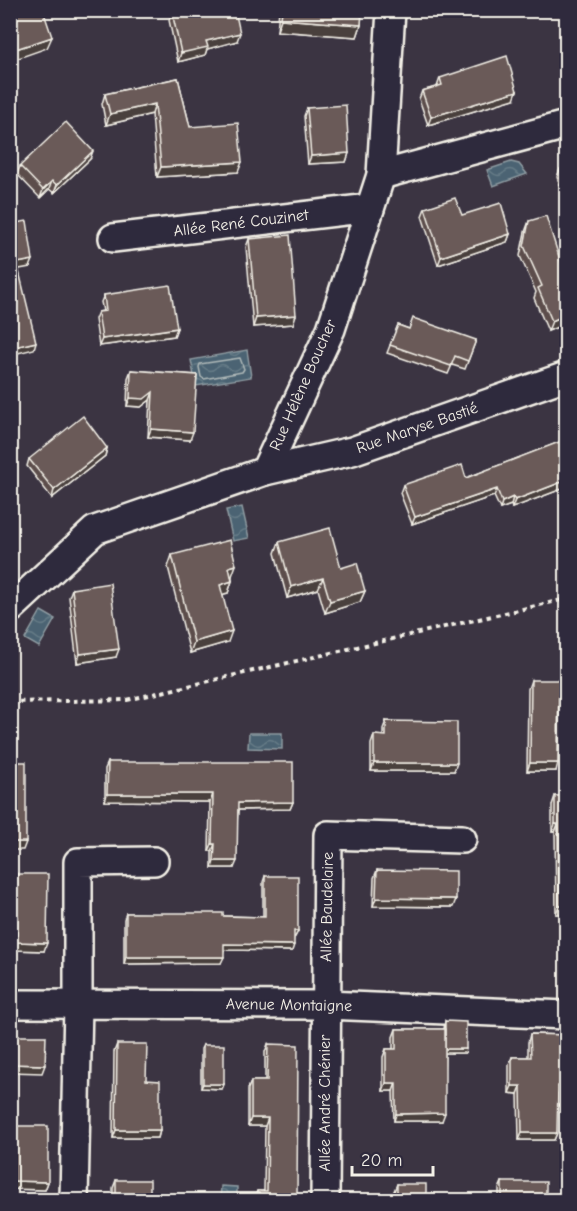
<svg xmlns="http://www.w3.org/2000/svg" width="577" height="1211" viewBox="0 0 577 1211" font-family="'Comic Neue',sans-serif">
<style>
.water{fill:url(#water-waves);stroke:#8f9ca2;stroke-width:1.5}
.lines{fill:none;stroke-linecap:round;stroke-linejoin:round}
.shore{stroke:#b0b9b9;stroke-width:1.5}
.street-casing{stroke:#f4f1e8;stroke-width:32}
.path{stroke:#f4f1e8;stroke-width:4;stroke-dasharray:4.5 4.5;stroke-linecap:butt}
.street{stroke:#2f2a3d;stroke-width:27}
.wall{fill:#5b4d4c;stroke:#f4f1e8;stroke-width:1.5}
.shaded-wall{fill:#4a3f3e;stroke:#f4f1e8;stroke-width:1.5}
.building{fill:#6a5a58;stroke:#f4f1e8;stroke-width:1.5}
.labels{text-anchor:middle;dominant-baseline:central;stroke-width:4.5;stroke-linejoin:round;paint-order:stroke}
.street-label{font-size:16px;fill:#f4f1e8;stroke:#2f2a3d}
</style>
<defs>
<pattern id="water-waves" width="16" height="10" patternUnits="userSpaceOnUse" patternTransform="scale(1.5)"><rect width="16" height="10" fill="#4b6473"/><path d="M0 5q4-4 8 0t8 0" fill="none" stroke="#667b87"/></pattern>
</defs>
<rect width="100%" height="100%" fill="#3b3442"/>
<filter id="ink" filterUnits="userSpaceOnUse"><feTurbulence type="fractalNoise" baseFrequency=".0167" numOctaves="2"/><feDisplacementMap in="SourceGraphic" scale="12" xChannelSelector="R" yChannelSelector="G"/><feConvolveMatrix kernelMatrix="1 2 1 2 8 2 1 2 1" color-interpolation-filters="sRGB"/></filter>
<g filter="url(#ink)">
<g class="water">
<polygon points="511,162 519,164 527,174 493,186 487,170"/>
<polygon points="247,350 251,377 196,386 191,360"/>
<polygon points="242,507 249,538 233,541 226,510"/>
<polygon points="41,611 55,619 39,647 25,639"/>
<polygon points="249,733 282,733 282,749 248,748"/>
<polygon points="221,1186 237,1187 237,1200 220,1200"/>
</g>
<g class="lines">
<polygon class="shore" points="240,358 244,369 242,372 204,379 201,377 199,367 200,364"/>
<defs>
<g id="street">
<polyline points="381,175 566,125"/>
<polyline points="113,238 370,208"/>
<polyline points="265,471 352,451 566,376"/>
<polyline points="10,609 95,530 265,471 331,329 381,175 391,10"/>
<polyline points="10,1004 326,1005 566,1015"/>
<polyline points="74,1200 78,1003 78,862 154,861"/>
<polyline points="325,1200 328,835 462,839"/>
</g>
</defs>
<use href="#street" class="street-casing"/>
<polyline class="path" points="10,702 127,700 566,599"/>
<use href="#street" class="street"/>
</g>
<g class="wall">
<polygon points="279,10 362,10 361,25 357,37 277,31"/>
<polygon points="172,12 237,41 207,49 205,55 178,62 169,20"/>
<polygon points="178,78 190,127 238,172 157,177 152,114 106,125 102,104 105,94"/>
<polygon points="440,78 514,99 428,125 419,99 422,91 437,87"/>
<polygon points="307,108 349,153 346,162 308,164 304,116"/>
<polygon points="90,159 54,193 49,189 40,198 17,174 20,166"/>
<polygon points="567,167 567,208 557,177 560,169"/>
<polygon points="425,208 462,215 510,234 507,242 438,265 422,216"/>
<polygon points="529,221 562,266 567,323 548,331 534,298 536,292 520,256 525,232"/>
<polygon points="249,239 293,324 253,327 246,247"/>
<polygon points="104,295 177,328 174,336 99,346 95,319 98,312 103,311 101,302"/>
<polygon points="398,325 409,329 476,340 465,369 452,365 448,374 387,353"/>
<polygon points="131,370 197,375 190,440 148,437 150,400 141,407 127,406 128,378"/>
<polygon points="567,439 567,487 512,508 511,505 500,509 494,496 412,524 400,493 403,485 466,478"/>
<polygon points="107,448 105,456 52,498 27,466 29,459"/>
<polygon points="279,542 341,568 365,591 360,602 325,613 318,589 287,598 275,553"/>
<polygon points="172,555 232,576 232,581 228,593 223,594 228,642 190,653 168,567"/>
<polygon points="72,589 116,657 77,663 69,597"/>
<polygon points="531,680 556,771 527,771 528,689"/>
<polygon points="386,721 454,771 371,771 371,744 374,735 383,736 383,729"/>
<polygon points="108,762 293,802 290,809 238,810 234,868 212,868 212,851 209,851 210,802 105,801 105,769"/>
<polygon points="555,796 567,796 567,914 556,914 555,832 552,832 552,805"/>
<polygon points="377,870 453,907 373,906 374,878"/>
<polygon points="17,874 44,951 14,950 14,882"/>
<polygon points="265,876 298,931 295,937 294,937 292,951 224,950 221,963 124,964 124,919 126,913 263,917 263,882"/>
<polygon points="445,1021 465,1053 445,1053 442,1121 394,1121 393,1091 383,1091 383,1057 386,1049 393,1049 393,1037 396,1029 444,1029"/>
<polygon points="530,1034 567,1035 567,1094 558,1093 557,1133 554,1140 519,1140 518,1094 509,1093 509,1064 512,1057 528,1057 528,1042"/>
<polygon points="117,1044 146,1080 160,1130 158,1138 113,1138 114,1052"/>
<polygon points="268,1044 297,1200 254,1200 257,1191 264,1191 265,1126 248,1126 248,1089 251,1081 265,1081 265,1052"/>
<polygon points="203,1045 224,1084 222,1089 201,1088 201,1049"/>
<polygon points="14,1126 48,1182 45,1190 11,1189 11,1134"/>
<polygon points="116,1180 150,1200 113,1200 113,1188"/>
<polygon points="502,1182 546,1196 567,1200 499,1200 499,1189"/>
<polygon points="397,1184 426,1200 394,1200 394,1191"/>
</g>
<g class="shaded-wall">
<polygon points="281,19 361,25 357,37 277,31"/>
<polygon points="240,33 237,41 207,49 205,55 178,62 181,53 206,41"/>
<polygon points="52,37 47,48 10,61 10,51"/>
<polygon points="517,91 514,99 428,125 431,117"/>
<polygon points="155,104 152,114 106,125 110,114"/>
<polygon points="93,151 90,159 54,193 57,185"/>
<polygon points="349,153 346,162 308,164 311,156"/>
<polygon points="242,162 238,172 157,177 161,167"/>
<polygon points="52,181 49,189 40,198 43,190"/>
<polygon points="510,234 507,242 438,265 441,257"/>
<polygon points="33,260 30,267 14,270 17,263"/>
<polygon points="567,314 567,323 548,331 552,321"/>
<polygon points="296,315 293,324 253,327 256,318"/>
<polygon points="177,328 174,336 99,346 102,339"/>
<polygon points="36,342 34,349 10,355 10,348"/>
<polygon points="153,392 150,400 141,407 127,406 130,398"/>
<polygon points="151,429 193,432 190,440 148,437"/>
<polygon points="107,448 105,456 52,498 54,490"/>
<polygon points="567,480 567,487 512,508 515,500"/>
<polygon points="497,489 494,496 412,524 415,517"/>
<polygon points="513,497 511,505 500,509 502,502"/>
<polygon points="236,565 232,576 225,578 229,567"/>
<polygon points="323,578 318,589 287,598 291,587"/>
<polygon points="232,581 228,593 216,596 220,585"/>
<polygon points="365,591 360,602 325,613 330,601"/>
<polygon points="232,631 228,642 190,653 194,642"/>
<polygon points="119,649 116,657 77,663 80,654"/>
<polygon points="374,763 457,763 454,771 371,771"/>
<polygon points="530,763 558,763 556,771 527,771"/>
<polygon points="107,794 213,794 210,802 105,801"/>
<polygon points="293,802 290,809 235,810 238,803"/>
<polygon points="555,824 558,824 555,832 552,832"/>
<polygon points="10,842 26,842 23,850 10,850"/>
<polygon points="212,844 215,844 212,851 209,851"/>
<polygon points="214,861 237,861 234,868 212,868"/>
<polygon points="376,898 456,899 453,907 373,906"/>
<polygon points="559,906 567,906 567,914 556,914"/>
<polygon points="294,931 298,931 295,937 292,937"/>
<polygon points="17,942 47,943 44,951 14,950"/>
<polygon points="224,944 294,945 292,951 221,950"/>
<polygon points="126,957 224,957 221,963 124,964"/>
<polygon points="445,1049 466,1049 465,1053 444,1053"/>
<polygon points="10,1064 45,1065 42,1073 10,1072"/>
<polygon points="386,1083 396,1083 393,1091 383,1091"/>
<polygon points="203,1084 224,1084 222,1089 201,1088"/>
<polygon points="512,1086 521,1086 518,1094 509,1093"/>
<polygon points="558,1086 567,1086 567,1094 555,1093"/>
<polygon points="445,1113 442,1121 394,1121 396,1114"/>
<polygon points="251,1118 268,1118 265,1126 248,1126"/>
<polygon points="116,1130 160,1130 158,1138 113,1138"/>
<polygon points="522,1133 557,1133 554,1140 519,1140"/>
<polygon points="14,1181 48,1182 45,1190 11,1189"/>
</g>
<g class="building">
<polygon points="17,10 43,10 52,37 10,51 10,13"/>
<polygon points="179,10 235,10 240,33 206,41 208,47 181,53 172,12"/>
<polygon points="282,10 362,10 361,25 281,19"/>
<polygon points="507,56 517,91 431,117 422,91 442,85 440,78"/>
<polygon points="178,78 190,127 238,123 242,162 161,167 155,104 110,114 105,94"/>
<polygon points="346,105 349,153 311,156 307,108"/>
<polygon points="66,122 93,151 57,185 52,181 43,190 20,166"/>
<polygon points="567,167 567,191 560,169"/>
<polygon points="455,198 462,215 501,203 510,234 441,257 425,208"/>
<polygon points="546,216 562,266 567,264 567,314 552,321 538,288 542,286 524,246 529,221"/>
<polygon points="27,221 33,260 17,263 36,342 10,348 10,224"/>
<polygon points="290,235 296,315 256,318 249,239"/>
<polygon points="170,285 177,328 102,339 98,312 106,311 104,295"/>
<polygon points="413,318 476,340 468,361 455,356 451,366 390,345 398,325 409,329"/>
<polygon points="131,370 197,375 193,432 151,429 153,392 144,399 130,398"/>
<polygon points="83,416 107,448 54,490 29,459"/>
<polygon points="567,439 567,480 515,500 513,497 502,502 497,489 415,517 403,485 462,465 466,478"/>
<polygon points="330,528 341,568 357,563 365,591 330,601 323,578 291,587 279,542"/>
<polygon points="230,540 236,565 229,567 232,581 220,585 232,631 194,642 172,555"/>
<polygon points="110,583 119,649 80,654 72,589"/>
<polygon points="531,680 559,680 558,763 530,763"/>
<polygon points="386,721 457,722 457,763 374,763 374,735 386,736"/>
<rect x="10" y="762" width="16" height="80"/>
<polygon points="108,762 293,762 293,802 238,803 237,861 214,861 215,844 212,844 213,794 107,794"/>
<polygon points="555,796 567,796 567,906 559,906 558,824 555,824"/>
<polygon points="377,870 456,871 456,899 376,898"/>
<polygon points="17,874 48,874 47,943 17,942"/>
<polygon points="265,876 298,876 298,931 294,931 294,945 224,944 224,957 126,957 126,913 223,913 223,916 265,917"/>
<polygon points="445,1021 466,1022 466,1049 445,1049"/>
<polygon points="396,1029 445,1029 445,1113 396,1114 396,1083 386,1083 386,1049 396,1049"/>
<polygon points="530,1034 567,1035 567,1086 558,1086 557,1133 522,1133 521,1086 512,1086 512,1057 531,1057"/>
<polygon points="10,1036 46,1036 45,1065 10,1064"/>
<polygon points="117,1044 147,1044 146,1080 160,1081 160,1130 116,1130"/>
<polygon points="268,1044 298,1045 297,1200 257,1200 257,1191 267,1191 268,1118 251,1118 251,1081 267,1081"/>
<rect x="203" y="1045" width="21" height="39"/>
<polygon points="14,1126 48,1126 48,1182 14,1181"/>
<rect x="116" y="1180" width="34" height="20"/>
<polygon points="502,1182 546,1182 546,1196 567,1196 567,1200 502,1200"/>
<rect x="397" y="1184" width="29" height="16"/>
</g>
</g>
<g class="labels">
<g class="street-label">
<text transform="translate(241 223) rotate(-7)">Allée René Couzinet</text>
<text transform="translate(303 385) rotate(-66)">Rue Hélène Boucher</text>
<text transform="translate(417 428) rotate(-19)">Rue Maryse Bastié</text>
<text transform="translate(327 907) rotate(-89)">Allée Baudelaire</text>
<text transform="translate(289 1005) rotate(1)">Avenue Montaigne</text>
<text transform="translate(325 1103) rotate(-90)">Allée André Chénier</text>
</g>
</g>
<rect width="577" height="1211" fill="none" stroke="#2f2a3d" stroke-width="36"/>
<rect x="18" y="18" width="541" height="1175" fill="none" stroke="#f4f1e8" stroke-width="2" filter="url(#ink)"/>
<path d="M352 1166v9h81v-9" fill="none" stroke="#f4f1e8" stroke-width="3"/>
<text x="361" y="1166" font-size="18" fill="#f4f1e8" stroke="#2f2a3d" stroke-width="4.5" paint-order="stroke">20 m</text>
</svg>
